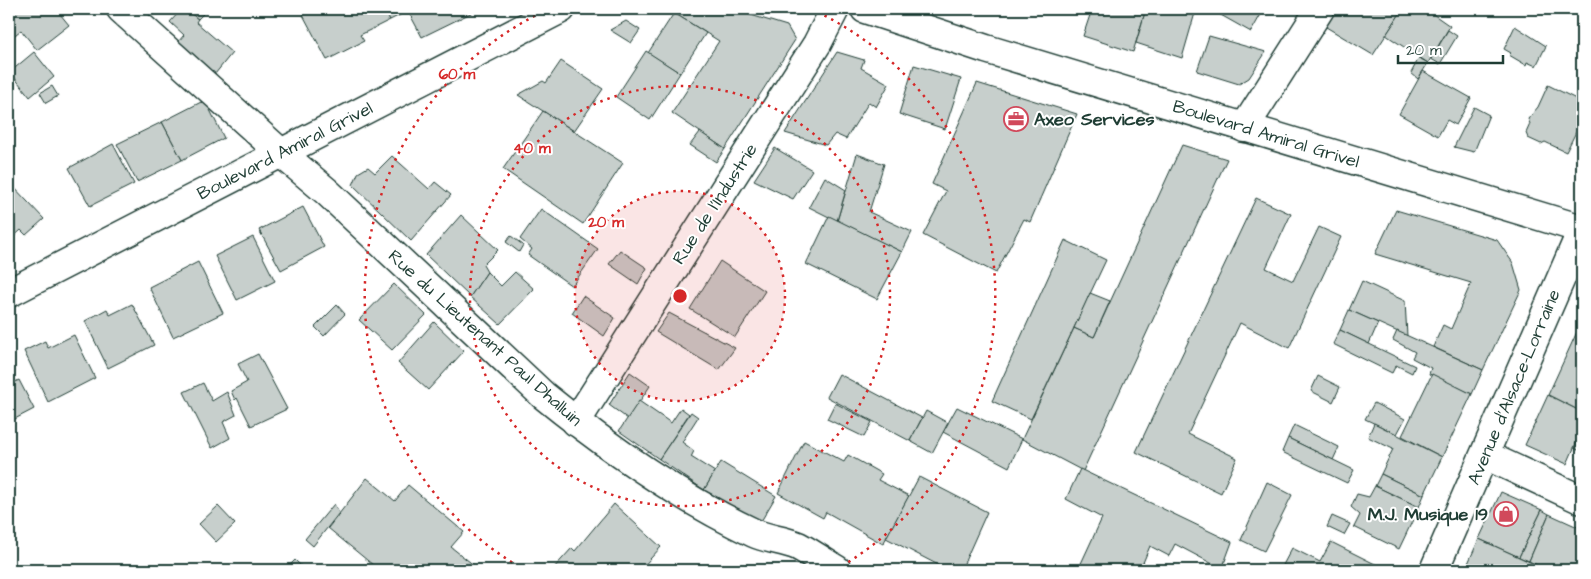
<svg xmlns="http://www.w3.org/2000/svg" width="1591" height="579" viewBox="0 0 1591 579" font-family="'Architects Daughter',sans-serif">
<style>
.building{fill:#c7cfcc;stroke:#1f3d34}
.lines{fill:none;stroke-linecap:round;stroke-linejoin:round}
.minor-casing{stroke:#1f3d34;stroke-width:31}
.major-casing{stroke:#1f3d34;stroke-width:31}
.minor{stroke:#fff;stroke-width:28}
.major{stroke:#fff;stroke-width:28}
.ring{fill:none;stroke:#d62828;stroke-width:2.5;stroke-dasharray:2.5 5}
.labels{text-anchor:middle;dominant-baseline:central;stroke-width:4;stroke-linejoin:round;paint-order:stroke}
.poi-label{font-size:18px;font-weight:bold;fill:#1f3d34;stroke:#fff;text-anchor:start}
.street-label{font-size:18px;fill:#1f3d34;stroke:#fff}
.centre{fill:#d62828;stroke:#fff;stroke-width:2.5}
.ring-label{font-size:15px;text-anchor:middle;font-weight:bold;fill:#d62828;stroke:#fff;stroke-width:4;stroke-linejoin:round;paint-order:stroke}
</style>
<rect width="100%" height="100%" fill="#fff"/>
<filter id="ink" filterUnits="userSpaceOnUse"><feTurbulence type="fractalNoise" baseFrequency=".02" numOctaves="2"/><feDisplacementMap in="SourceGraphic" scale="10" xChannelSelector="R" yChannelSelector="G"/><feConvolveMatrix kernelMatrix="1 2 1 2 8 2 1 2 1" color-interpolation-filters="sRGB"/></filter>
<g filter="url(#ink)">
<g class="building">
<polygon points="9,9 56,9 69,25 37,50 21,30 10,39 9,38"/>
<polygon points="182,9 185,9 198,19 196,22 232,53 215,74 178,42 184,35 170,22"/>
<polygon points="185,9 197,9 203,14 198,19"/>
<polygon points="315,9 384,9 390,20 360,35 364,41 327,60 303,15"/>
<polygon points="384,9 407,9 408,11 390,20"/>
<polygon points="407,9 471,9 473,12 422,37"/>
<polygon points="677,9 731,9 787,26 795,40 725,149 672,113 719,41 674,13"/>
<polygon points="1092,9 1146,9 1133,52 1083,36"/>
<polygon points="1146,9 1181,9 1195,13 1182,58 1136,43"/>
<polygon points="1222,9 1264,9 1251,32 1219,14"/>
<polygon points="1337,9 1403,9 1373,55 1326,27"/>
<polygon points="1403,9 1433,9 1430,12 1450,26 1428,63 1386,35"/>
<polygon points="674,13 706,33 680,73 648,53"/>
<polygon points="626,21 640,30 631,43 610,30"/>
<polygon points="1515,26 1546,46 1536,66 1527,62 1526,65 1509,55 1511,53 1504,49"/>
<polygon points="1448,30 1457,36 1440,64 1431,59"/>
<polygon points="1209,36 1266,52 1249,78 1239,84 1197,71"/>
<polygon points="646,51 680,73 650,120 616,97"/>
<polygon points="34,52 54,77 30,97 10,72"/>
<polygon points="837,52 864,60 861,68 889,84 876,107 869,102 846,139 835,134 826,145 785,133"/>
<polygon points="1419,58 1428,63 1418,79 1411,73"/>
<polygon points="561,61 603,89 574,131 518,95 543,81 546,83"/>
<polygon points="914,65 961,79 945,129 899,114"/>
<polygon points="1423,71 1471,98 1456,125 1447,120 1438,136 1399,114"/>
<polygon points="977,83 1077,114 1030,222 1024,219 996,273 923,235 946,191 932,184"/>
<polygon points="1548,85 1582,102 1582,120 1566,152 1545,142 1541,144 1528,138 1526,133 1530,124 1528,119 1538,107"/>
<polygon points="52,86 58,96 46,103 40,93"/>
<polygon points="205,100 224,138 182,160 162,122"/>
<polygon points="1474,107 1489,115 1474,152 1454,147"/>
<polygon points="543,111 623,163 583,224 503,169"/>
<polygon points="162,122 182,160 137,182 117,144"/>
<polygon points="700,132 725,149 716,162 690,145"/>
<polygon points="113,144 134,184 90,206 69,168"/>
<polygon points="1182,145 1227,159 1083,471 1022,439 1074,328 1094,337"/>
<polygon points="775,148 812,170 793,199 754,180"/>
<polygon points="857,154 884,164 869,212 912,232 902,252 837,221"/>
<polygon points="392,156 429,189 435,182 451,195 411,241 353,185 358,173 368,167 375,173"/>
<polygon points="825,177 846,190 837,221 809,207"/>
<polygon points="11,184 44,219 26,235 21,230 9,241 9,185"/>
<polygon points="1256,198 1291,214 1266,268 1293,281 1319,227 1341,237 1289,348 1240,323 1188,434 1237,458 1221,493 1136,452"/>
<polygon points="303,207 324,247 281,270 259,230"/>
<polygon points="541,209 598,249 572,286 528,255 532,249 520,239"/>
<polygon points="1396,210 1497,240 1513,263 1521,290 1483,370 1433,347 1443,325 1451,329 1471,283 1375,254"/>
<polygon points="461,215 498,250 483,265 487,272 470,297 426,255"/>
<polygon points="829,216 902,252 877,299 806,264"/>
<polygon points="511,236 523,245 519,252 506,242"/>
<polygon points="253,237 275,281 237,300 215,256"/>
<polygon points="1065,240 1106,260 1031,419 992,401"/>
<polygon points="620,250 647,268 638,284 609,264"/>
<polygon points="720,261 765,291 735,337 690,309"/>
<polygon points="198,262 223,313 173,337 149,287"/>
<polygon points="487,272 501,286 515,272 534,289 500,324 470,297"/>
<polygon points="1362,281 1405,301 1407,336 1349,310"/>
<polygon points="394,284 426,315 392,350 359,320"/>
<polygon points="1090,293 1110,301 1094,337 1074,328"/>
<polygon points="583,296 615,318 604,336 572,313"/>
<polygon points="132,304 154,345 108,368 85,321 107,309 110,315"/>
<polygon points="337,305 345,314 324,336 315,327"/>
<polygon points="1349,310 1378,323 1369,344 1340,330"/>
<polygon points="669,313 735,348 719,370 656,332"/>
<polygon points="1582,321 1582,337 1576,334"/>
<polygon points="434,322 464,351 428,390 398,363"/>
<polygon points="1340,330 1415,366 1412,373 1396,365 1392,373 1333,344"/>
<polygon points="1397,331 1483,370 1472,394 1429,374 1431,368 1412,358 1415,352 1393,340"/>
<polygon points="1576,334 1582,337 1582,412 1548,395"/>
<polygon points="74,335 95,378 48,402 24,351 45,341 48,348"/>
<polygon points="258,354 287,409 251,426 237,398 235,400 231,391 247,382 238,364"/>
<polygon points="630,372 650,386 628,419 609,405"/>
<polygon points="839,374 922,418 910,441 827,397"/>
<polygon points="1432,374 1472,394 1442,457 1402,436"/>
<polygon points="1318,376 1340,387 1333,402 1311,391"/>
<polygon points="19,380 34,409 9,422 9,385"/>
<polygon points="203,383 212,401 227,392 236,415 223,422 230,438 212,448 184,392"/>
<polygon points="1548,395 1582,412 1582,430 1567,464 1525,445"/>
<polygon points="639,401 671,423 681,408 689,414 659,459 619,431"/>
<polygon points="835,403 872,422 864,437 827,419"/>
<polygon points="1374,403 1405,419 1397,434 1365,419"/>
<polygon points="957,407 1022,439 1009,467 943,432"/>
<polygon points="926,411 948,423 932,453 910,441"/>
<polygon points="691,412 698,417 682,442 694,451 691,457 715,472 704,490 659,459"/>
<polygon points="1374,423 1442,457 1424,495 1381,474 1393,449 1368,437"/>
<polygon points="1294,425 1339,447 1333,460 1288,438"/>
<polygon points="1582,430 1582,452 1574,448"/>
<polygon points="1288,438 1354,470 1347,483 1282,452"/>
<polygon points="804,441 844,462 848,455 882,474 878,480 909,496 883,544 826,512 823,518 778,493"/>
<polygon points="721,462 776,496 760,523 704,490"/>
<polygon points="1080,469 1232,542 1222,569 1175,544 1169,556 1150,546 1140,570 1078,570 1102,518 1066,499"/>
<polygon points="1381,474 1424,495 1419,507 1375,486"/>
<polygon points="919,477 987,512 961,570 948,570 886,538"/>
<polygon points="367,478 395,501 408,485 464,532 451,547 480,570 379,570 328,528"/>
<polygon points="1267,482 1292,495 1264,551 1241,540"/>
<polygon points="1375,486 1419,507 1399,549 1354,527 1360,515 1351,507 1357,494 1369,497"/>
<polygon points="1501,492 1542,510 1519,557 1479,539"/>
<polygon points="334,504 339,513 313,546 305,539"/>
<polygon points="614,504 661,547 640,570 546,570 549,567 552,570 572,548 575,551"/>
<polygon points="218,506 235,524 216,542 199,524"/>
<polygon points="1542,510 1549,514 1529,561 1519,557"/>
<polygon points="1549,514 1582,529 1582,570 1547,570 1529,561"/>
<polygon points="1332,516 1350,524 1344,535 1327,527"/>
<polygon points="1479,539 1519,557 1547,570 1465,570"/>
<polygon points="1331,542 1387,570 1295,570 1283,565 1292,548 1320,562"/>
<polygon points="295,560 299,564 306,570 285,570"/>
</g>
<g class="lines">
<defs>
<g id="minor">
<path d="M 121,9 L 281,153 L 326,191 L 543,395 C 607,447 678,497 754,533 C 767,539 784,540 798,546 C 811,553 824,562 837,570"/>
<polyline points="1244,128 1320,9"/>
<polyline points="576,422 817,44 835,9"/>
<polyline points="1485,455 1582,500"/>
</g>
<g id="major">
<polyline points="865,9 986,49 1582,229"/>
<polyline points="9,293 561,9"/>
<polyline points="1434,570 1582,230"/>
</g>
</defs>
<use href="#minor" class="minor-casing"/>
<use href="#major" class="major-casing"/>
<use href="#minor" class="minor"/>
<use href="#major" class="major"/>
</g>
</g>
<circle cx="680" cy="296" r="105" fill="#d62828" fill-opacity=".12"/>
<g class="ring">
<circle cx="680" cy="296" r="105"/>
<circle cx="680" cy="296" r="210"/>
<path d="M525 570A315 315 0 0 1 549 9M811 9A315 315 0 0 1 835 570"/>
</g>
<defs>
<symbol id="office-ring" viewBox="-11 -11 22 22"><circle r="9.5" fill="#fff" stroke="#d1495b" stroke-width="1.5"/><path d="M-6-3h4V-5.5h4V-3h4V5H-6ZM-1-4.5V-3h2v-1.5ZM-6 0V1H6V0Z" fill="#d1495b"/></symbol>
<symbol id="shop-ring" viewBox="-11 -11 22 22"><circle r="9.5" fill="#fff" stroke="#d1495b" stroke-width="1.5"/><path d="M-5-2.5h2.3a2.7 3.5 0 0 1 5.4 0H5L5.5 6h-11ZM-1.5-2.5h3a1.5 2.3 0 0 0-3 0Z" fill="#d1495b"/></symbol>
</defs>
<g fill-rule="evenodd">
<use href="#office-ring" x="1002" y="105" width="28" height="28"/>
<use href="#shop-ring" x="1492" y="500" width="28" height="28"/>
</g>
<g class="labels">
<g class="poi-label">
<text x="1034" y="119">Axeo Services</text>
<text x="1488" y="514" text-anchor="end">M.J. Musique 19</text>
</g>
<g class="street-label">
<text transform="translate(1266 134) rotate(17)">Boulevard Amiral Grivel</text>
<text transform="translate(285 151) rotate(-27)">Boulevard Amiral Grivel</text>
<text transform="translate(715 204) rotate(-57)">Rue de l'Industrie</text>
<text transform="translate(485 338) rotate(42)">Rue du Lieutenant Paul Dhalluin</text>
<text transform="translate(1514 387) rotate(-67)">Avenue d'Alsace-Lorraine</text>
</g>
</g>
<circle cx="680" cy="296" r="8" class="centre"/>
<g class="ring-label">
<text x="457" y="79">60 m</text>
<text x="532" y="153">40 m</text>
<text x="606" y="227">20 m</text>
</g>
<rect width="1591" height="579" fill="none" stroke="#fff" stroke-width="30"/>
<rect x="15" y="15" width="1561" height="549" fill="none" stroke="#1f3d34" stroke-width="2" filter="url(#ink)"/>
<path d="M1398 55v8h105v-8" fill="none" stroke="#1f3d34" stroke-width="2.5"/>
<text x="1406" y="55" font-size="15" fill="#1f3d34" stroke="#ffffff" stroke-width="4" paint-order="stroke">20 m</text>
</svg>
